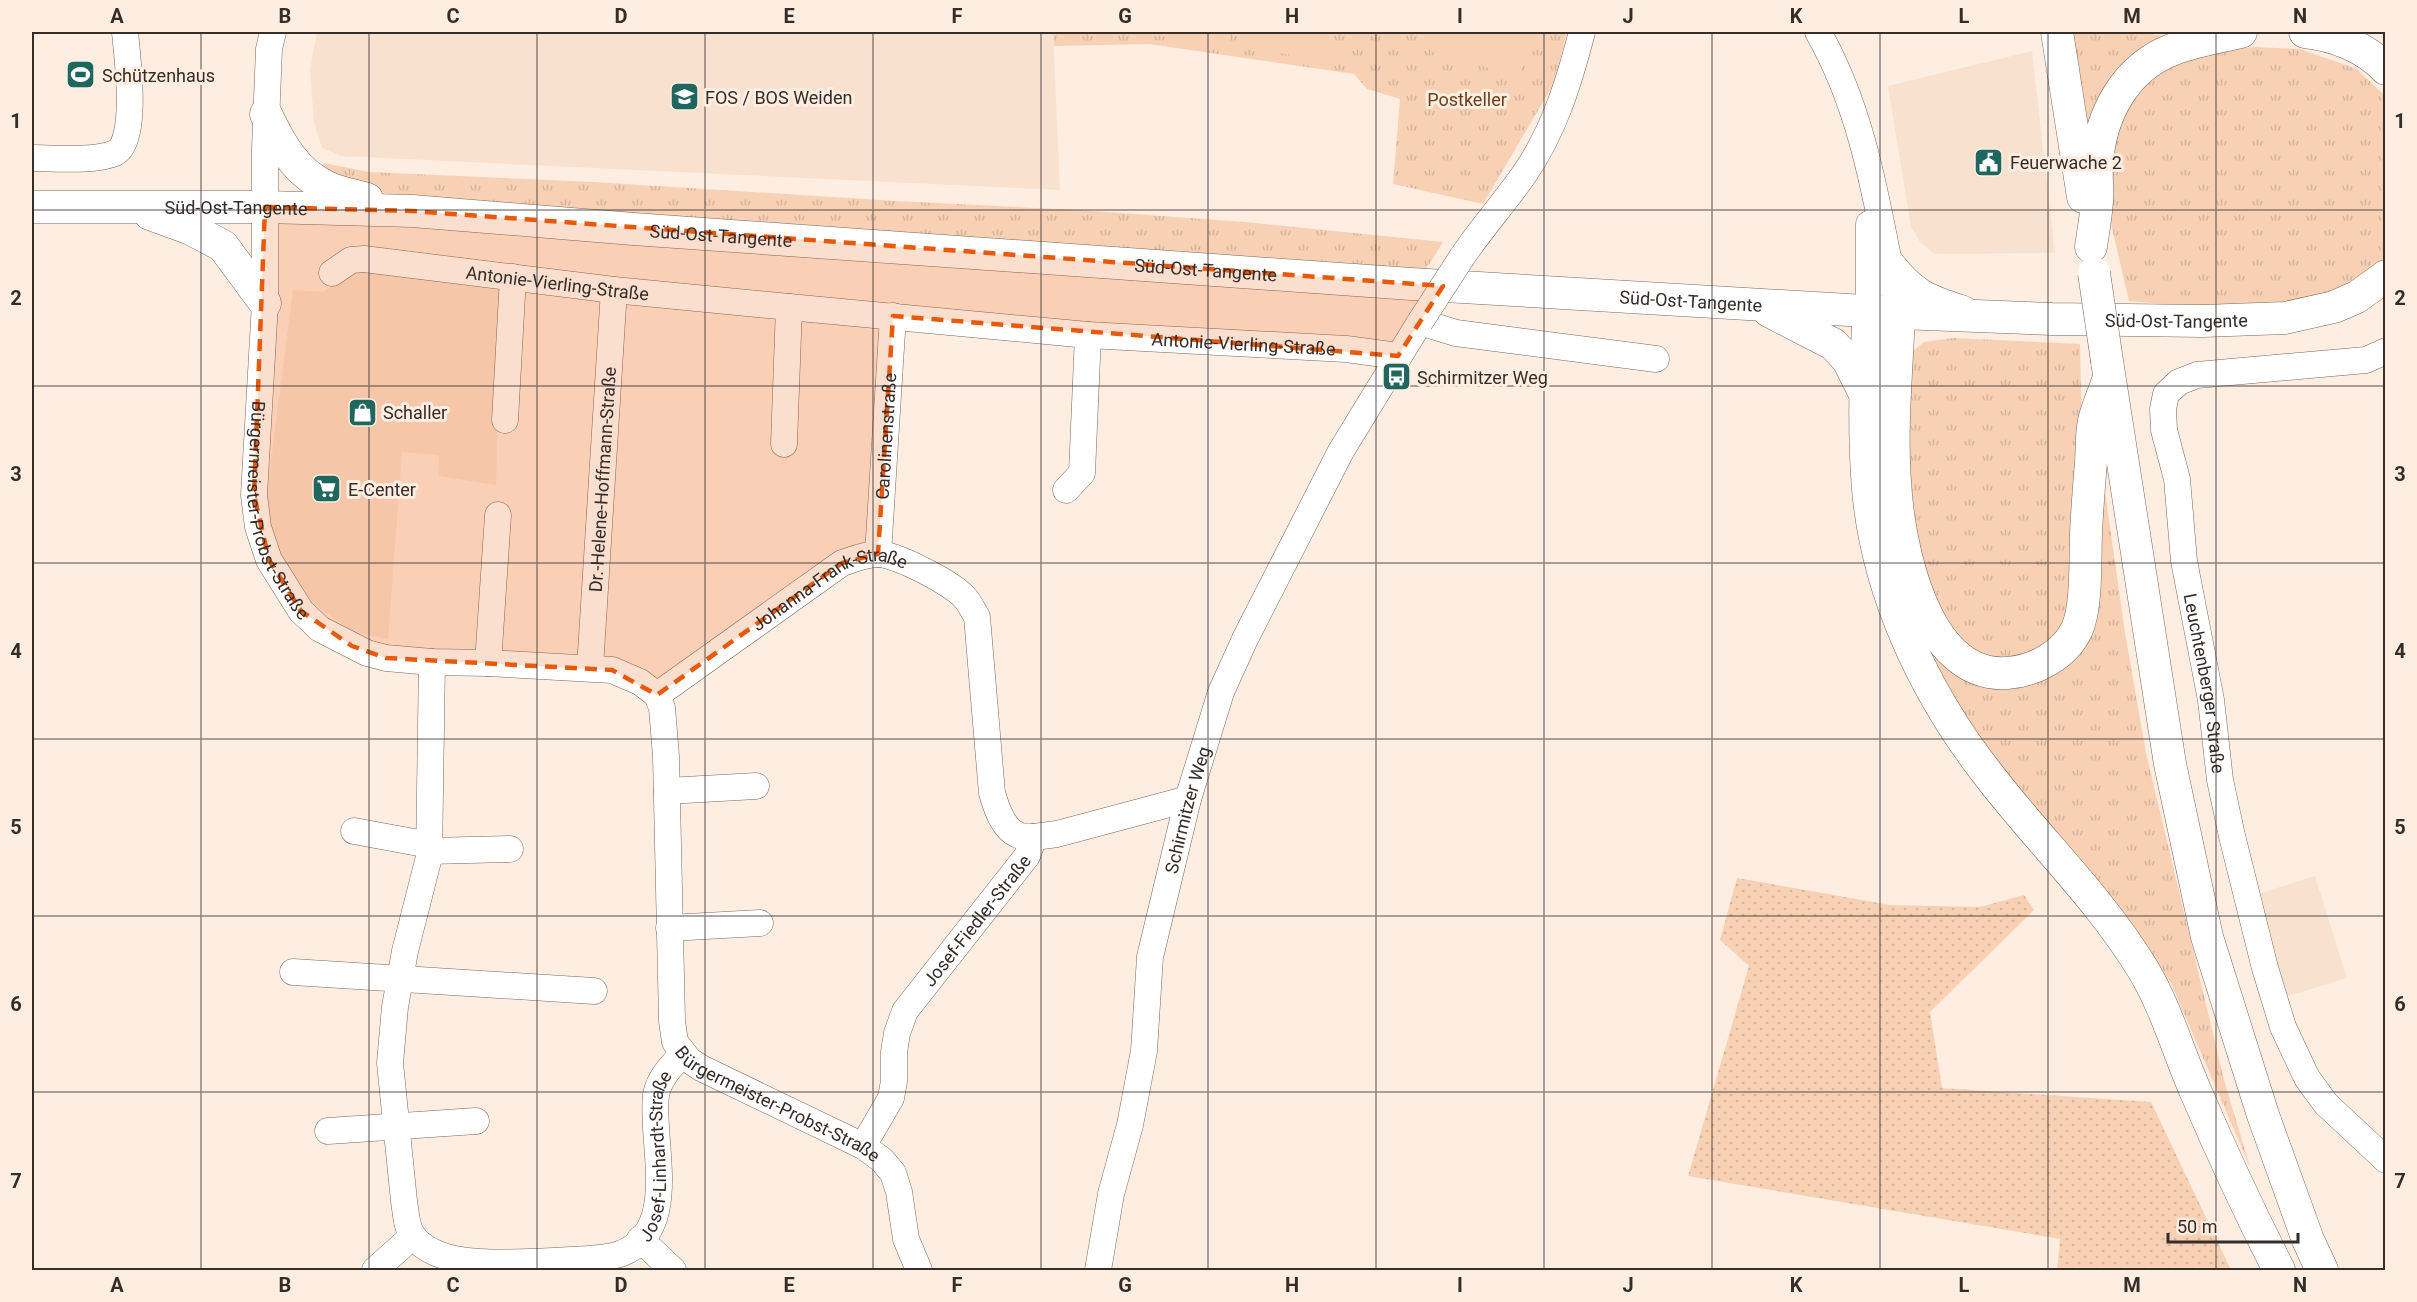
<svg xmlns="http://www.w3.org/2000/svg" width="2417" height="1302" viewBox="0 0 2417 1302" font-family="Roboto,sans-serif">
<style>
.built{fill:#f9e1d0}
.grass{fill:url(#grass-tufts)}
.garden{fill:url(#garden-dots)}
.pitch{fill:#f8d1b4}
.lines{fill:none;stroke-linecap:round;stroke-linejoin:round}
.minor-casing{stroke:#77685e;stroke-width:27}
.major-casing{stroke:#77685e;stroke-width:33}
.minor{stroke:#fff;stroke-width:26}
.major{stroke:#fff;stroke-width:32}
.minor-bridge-casing{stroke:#77685e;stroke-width:27;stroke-linecap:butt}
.major-bridge-casing{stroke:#77685e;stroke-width:33;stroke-linecap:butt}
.minor-bridge{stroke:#fff;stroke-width:26}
.major-bridge{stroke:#fff;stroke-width:32}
.marked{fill:#e8590c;fill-opacity:0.2;stroke:#e8590c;stroke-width:4.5;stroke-dasharray:12 8;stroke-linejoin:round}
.grid{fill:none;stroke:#342d29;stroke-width:1.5;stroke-opacity:0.55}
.labels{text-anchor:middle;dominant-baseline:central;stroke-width:6;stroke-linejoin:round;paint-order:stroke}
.poi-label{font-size:18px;fill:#342d29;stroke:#feede1;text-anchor:start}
.park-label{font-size:18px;fill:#6b401c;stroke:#feede1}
.street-label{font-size:18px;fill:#342d29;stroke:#feede1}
.neatline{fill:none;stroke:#342d29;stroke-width:2}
.grid-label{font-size:20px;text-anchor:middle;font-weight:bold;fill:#342d29}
</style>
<defs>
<pattern id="grass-tufts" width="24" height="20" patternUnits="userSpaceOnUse" patternTransform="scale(1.5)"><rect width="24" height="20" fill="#f8d1b4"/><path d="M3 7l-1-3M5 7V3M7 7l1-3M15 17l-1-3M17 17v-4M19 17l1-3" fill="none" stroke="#d5b49b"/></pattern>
<pattern id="garden-dots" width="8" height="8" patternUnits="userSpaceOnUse" patternTransform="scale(1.5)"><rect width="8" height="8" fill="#f8d1b4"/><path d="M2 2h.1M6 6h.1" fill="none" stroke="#d5b49b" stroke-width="1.8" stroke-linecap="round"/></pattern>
</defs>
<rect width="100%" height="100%" fill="#feede1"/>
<g class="built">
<polygon points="317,32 1053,32 1060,190 341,156 322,148 314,123 310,70"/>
<polygon points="2032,51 2055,253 1934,254 1920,242 1911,227 1888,86"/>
<polygon points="358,267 501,283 496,485 438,476 439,455 402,452 388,639 353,632 317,606 293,583 274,545 266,500 293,290 323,292"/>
<polygon points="2315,876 2347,978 2285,997 2258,894"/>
</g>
<g class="grass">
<polygon points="1053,32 1567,32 1554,83 1483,204 1393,184 1400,99 1367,89 1354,74 1149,44 1054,46"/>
<polygon points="2065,32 2131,32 2184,38 2086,152"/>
<polygon points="2256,47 2300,49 2357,69 2385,96 2385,260 2371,276 2342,293 2252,312 2129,301 2105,198 2105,164 2126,99 2157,70 2221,50"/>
<polygon points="324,163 369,172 593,182 896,201 1079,210 1245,222 1443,242 1425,271 408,198 315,177"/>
<polygon points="1953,338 2080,344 2082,437 2071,617 2051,648 1986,663 1941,629 1902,498 1912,352 1924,342"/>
<polygon points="2098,442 2125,633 2146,753 2224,1080 2250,1167 2171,983 2102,898 2002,781 1913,630 1926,642 1949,670 1982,682 2064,659"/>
</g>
<polygon class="garden" points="1737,878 1890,905 1980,907 2024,895 2034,910 1930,1012 1942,1088 2151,1102 2231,1270 2057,1270 2060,1239 1688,1176 1749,966 1720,940"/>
<g class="pitch">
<polygon points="1243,32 1334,32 1330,61 1241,47"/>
<polygon points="1439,32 1532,32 1520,77 1433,52"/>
<polygon points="1143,33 1143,32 1231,32 1228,47"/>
</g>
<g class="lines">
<defs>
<g id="minor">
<path id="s1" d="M 273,32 L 269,49 L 265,148 L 265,303 L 254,495 L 258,527 L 269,560 L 301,611 L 320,629 L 367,653 L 386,658 L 432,662 L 488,663 L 612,670 L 640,682 L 657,695 L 662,708 L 666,756 L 672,1021 L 675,1042 L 689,1060 L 701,1068 L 863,1146 L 882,1160 L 893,1173 L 899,1192 L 906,1239 L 919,1270"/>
<path d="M 1818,32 C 1867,117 1879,218 1899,313"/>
<path d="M 32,158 C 56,158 93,162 115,153 C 139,142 127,55 125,32"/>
<path d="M 1462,257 C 1481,229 1504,203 1523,176 C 1554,132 1569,82 1582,32"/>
<path d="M 1889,260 C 1914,292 1926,297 1964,309"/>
<path id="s2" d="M 332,273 L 351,260 L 364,259 L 614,290 L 789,307 L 1088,335 L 1346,349 L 1398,356"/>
<polyline points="1869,311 1869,224"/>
<path id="s3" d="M 2386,351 L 2366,360 L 2197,375 L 2179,382 L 2166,394 L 2163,409 L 2164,430 L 2177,479 L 2184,561 L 2211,700 L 2220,780 L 2232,836 L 2265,968 L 2283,1027 L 2307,1078 L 2326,1104 L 2386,1160"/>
<polyline points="505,420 513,277"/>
<polyline points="784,444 789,307"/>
<polyline points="1066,490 1082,473 1088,335"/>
<path id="s4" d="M 878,554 L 893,316"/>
<path id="s5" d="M 432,662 L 429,857 L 405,951 L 395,1007 L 390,1063 L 404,1201 C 406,1212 406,1227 413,1236 C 423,1250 445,1258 461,1260 C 491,1265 540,1262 571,1260 C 587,1259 605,1259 620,1254 C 682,1231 650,1142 656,1095 C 659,1078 672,1065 683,1054"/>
<polyline points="488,663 498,515"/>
<path id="s6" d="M 590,668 L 614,290"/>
<path id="s7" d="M 657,695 L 842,563 C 854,559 866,554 878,554 C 896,554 954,584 965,598 C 970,603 973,611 977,617 L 992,793 C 996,807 1003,829 1018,835 C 1022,837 1029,837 1034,837"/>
<polyline points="667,791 756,786"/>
<polyline points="354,831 430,845"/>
<polyline points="429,851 510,849"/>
<polyline points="669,928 760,923"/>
<polyline points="293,972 594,991"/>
<polyline points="328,1131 476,1121"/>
<path id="s8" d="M 863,1146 L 891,1098 L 894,1081 L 894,1052 L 897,1033 L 905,1011 L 1027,856 L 1034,837 L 1057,834 L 1188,799"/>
<polyline points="640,1239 673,1270"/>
<polyline points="375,1270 413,1236"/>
<path id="s9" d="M 1098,1270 L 1111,1194 L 1130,1125 L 1144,1051 L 1150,957 L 1188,799 L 1221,692 L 1245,639 L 1341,451 L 1420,322 L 1456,333 L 1656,359"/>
</g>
<g id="major">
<polyline points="2057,32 2083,197"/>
<path d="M 2305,32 C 2334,35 2365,47 2386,69"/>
<path d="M 266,114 C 280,144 296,173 327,187 C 340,193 354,195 367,199"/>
<path id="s10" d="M 32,207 L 265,207 L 412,211 L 633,229 L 1411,284 L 1899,313 L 2052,319 L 2203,321 L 2285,318 L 2334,307 L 2357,297 L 2386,276"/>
<polyline points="150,214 191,229 223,246 265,303"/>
<path d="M 2091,247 C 2093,232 2096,217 2097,201 C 2098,189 2096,177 2097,164 C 2100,115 2125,67 2174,49 C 2195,41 2219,37 2241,32"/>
<polyline points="1769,311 1833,344 1848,360 1864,392"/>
<path d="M 1869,311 C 1865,371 1863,429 1868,489 C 1877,592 1924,692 1987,773 C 2038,840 2100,898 2144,971 C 2166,1008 2178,1051 2195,1090 C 2221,1151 2249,1211 2279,1270"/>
<path d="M 1899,313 C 1897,369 1891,425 1895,481 C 1898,543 1924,679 2007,673 C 2035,671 2065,655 2077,629 C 2087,606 2085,560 2086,534 C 2087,510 2089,486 2091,462 C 2092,449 2091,434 2094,421 C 2097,408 2103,395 2107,383"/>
<polyline points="2107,361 2170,764 2207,937 2263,1115 2308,1240 2322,1270"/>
</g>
</defs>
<use href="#minor" class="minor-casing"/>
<use href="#major" class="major-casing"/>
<use href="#minor" class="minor"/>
<use href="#major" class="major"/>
<defs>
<polyline id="minor-bridge" points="1420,322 1462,257"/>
<polyline id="major-bridge" points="2094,273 2107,361"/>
</defs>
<use href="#minor-bridge" class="minor-bridge-casing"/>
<use href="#major-bridge" class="major-bridge-casing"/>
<use href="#minor-bridge" class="minor-bridge"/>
<use href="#major-bridge" class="major-bridge"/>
</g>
<path class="marked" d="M 265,207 L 412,211 L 1443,286 L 1398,356 L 893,316 L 878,554 L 842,563 L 657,695 L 612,670 L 386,658 L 352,646 L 301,611 L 269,560 L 254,495 Z"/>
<path class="grid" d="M 201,32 L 201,1270M 369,32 L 369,1270M 537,32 L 537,1270M 705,32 L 705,1270M 873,32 L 873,1270M 1041,32 L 1041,1270M 1208,32 L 1208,1270M 1376,32 L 1376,1270M 1544,32 L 1544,1270M 1712,32 L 1712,1270M 1880,32 L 1880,1270M 2048,32 L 2048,1270M 2216,32 L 2216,1270M 32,210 L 2386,210M 32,386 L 2386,386M 32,563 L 2386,563M 32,739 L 2386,739M 32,916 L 2386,916M 32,1092 L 2386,1092"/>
<defs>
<symbol id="stadium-square" viewBox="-11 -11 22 22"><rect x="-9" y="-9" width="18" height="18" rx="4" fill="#1d675f" stroke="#feede1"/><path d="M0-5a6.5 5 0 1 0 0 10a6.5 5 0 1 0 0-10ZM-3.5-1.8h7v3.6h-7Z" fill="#fff"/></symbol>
<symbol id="school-square" viewBox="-11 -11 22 22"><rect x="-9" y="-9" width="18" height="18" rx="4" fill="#1d675f" stroke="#feede1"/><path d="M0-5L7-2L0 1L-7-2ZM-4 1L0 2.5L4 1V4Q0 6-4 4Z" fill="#fff"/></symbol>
<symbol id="civic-square" viewBox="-11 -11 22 22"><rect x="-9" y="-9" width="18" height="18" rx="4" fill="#1d675f" stroke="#feede1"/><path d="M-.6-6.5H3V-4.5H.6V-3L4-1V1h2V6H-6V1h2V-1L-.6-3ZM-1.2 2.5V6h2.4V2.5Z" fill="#fff"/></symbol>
<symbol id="bus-square" viewBox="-11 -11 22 22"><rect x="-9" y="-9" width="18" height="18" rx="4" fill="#1d675f" stroke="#feede1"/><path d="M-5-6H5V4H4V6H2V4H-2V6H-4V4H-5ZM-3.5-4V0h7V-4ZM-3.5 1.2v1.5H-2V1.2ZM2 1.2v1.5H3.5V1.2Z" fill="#fff"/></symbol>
<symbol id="shop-square" viewBox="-11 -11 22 22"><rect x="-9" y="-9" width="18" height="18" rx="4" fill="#1d675f" stroke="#feede1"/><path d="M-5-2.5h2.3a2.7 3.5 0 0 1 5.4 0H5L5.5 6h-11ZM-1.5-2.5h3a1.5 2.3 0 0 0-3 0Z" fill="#fff"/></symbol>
<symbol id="supermarket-square" viewBox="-11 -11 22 22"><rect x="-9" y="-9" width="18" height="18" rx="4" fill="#1d675f" stroke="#feede1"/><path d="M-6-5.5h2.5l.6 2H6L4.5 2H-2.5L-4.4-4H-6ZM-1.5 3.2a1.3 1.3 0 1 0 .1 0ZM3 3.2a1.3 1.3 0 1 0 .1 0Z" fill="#fff"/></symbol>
</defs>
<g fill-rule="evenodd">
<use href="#stadium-square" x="64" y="58" width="33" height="33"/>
<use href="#school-square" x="668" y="80" width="33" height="33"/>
<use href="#civic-square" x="1972" y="146" width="33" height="33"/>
<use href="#bus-square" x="1380" y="360" width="33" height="33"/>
<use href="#shop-square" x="346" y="396" width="33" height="33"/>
<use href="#supermarket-square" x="310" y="472" width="33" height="33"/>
</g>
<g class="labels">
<g class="poi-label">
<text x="102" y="75">Schützenhaus</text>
<text x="705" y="97">FOS / BOS Weiden</text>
<text x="2010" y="162">Feuerwache 2</text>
<text x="1417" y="377">Schirmitzer Weg</text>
<text x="383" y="412">Schaller</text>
<text x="348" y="489">E-Center</text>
</g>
<g class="park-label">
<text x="1467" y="99">Postkeller</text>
</g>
<g class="street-label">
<text stroke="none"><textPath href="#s10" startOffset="204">Süd-Ost-Tangente</textPath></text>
<text stroke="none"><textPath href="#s10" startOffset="690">Süd-Ost-Tangente</textPath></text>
<text stroke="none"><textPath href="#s10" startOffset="1176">Süd-Ost-Tangente</textPath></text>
<text stroke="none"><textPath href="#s2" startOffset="231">Antonie-Vierling-Straße</textPath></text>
<text stroke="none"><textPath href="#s10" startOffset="1662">Süd-Ost-Tangente</textPath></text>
<text stroke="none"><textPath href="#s10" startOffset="2148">Süd-Ost-Tangente</textPath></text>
<text stroke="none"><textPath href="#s2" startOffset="920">Antonie-Vierling-Straße</textPath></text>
<text stroke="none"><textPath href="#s4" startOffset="118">Carolinenstraße</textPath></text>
<text stroke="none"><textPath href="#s6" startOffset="189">Dr.-Helene-Hoffmann-Straße</textPath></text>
<text stroke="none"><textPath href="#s1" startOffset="484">Bürgermeister-Probst-Straße</textPath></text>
<text stroke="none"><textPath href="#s7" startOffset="207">Johanna-Frank-Straße</textPath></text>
<text stroke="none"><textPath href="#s3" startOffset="522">Leuchtenberger Straße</textPath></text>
<text stroke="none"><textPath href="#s9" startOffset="470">Schirmitzer Weg</textPath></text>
<text stroke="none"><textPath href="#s8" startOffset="260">Josef-Fiedler-Straße</textPath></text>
<text stroke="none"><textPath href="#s1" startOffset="1438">Bürgermeister-Probst-Straße</textPath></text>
<text stroke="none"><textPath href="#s5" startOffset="909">Josef-Linhardt-Straße</textPath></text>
</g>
</g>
<rect width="2417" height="1302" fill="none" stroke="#feede1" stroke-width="66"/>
<path d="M2168 1233v9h130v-9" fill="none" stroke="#342d29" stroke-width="3"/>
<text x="2177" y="1233" font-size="18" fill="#342d29" stroke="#feede1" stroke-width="4.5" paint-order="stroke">50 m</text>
<rect x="33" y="33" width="2351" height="1236" class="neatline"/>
<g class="grid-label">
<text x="117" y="23">A</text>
<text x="285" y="23">B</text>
<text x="453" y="23">C</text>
<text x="621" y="23">D</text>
<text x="789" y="23">E</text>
<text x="957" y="23">F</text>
<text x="1125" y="23">G</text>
<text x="1292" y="23">H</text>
<text x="1460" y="23">I</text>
<text x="1628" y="23">J</text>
<text x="1796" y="23">K</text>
<text x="1964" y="23">L</text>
<text x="2132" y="23">M</text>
<text x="2300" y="23">N</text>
<text x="16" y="128">1</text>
<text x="2400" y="128">1</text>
<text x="16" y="305">2</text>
<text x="2400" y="305">2</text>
<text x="16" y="481">3</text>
<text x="2400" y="481">3</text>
<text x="16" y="658">4</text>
<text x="2400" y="658">4</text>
<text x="16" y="834">5</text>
<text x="2400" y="834">5</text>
<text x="16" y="1011">6</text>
<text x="2400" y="1011">6</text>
<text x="16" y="1188">7</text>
<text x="2400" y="1188">7</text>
<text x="117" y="1292">A</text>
<text x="285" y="1292">B</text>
<text x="453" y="1292">C</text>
<text x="621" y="1292">D</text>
<text x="789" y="1292">E</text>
<text x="957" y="1292">F</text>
<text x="1125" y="1292">G</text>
<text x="1292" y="1292">H</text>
<text x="1460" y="1292">I</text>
<text x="1628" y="1292">J</text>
<text x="1796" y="1292">K</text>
<text x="1964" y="1292">L</text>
<text x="2132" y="1292">M</text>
<text x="2300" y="1292">N</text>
</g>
</svg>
